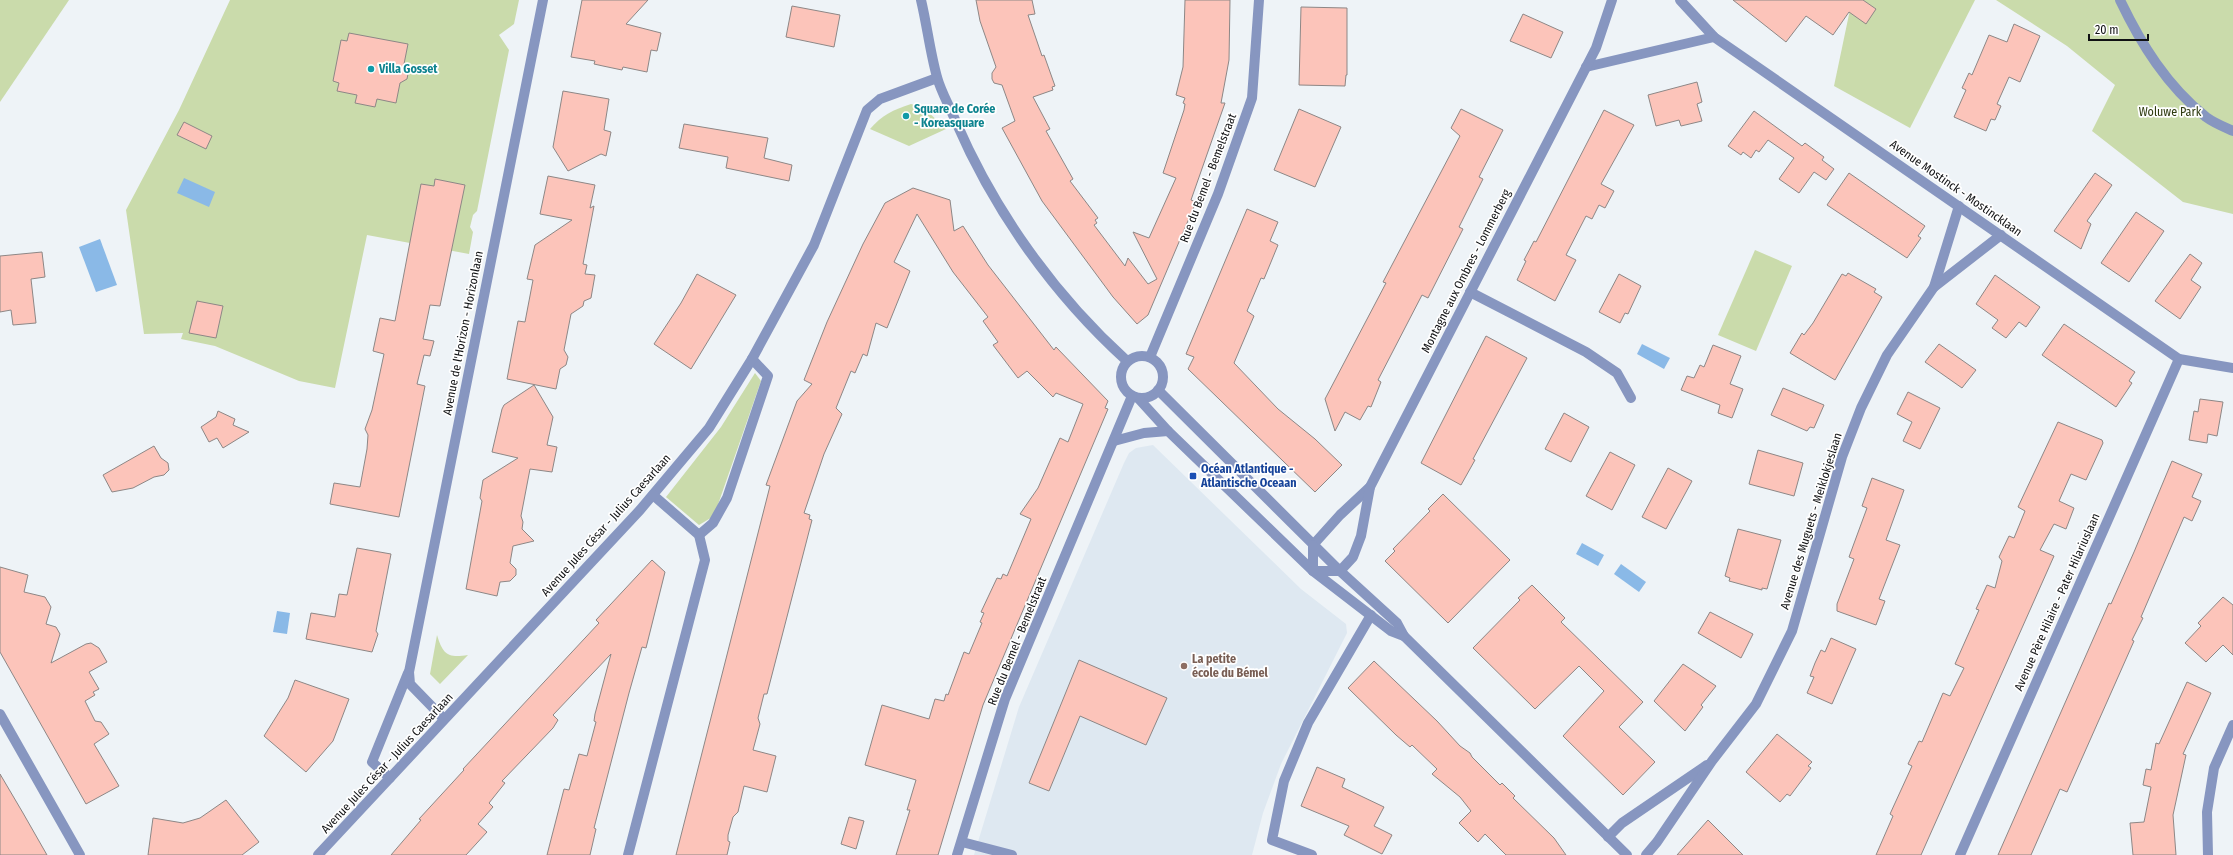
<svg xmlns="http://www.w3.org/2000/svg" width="2233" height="855" viewBox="0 0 2233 855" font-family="'Fira Sans Condensed',sans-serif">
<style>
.built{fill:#dee8f1}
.green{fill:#cadbab}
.water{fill:#8ab9e7}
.building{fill:#fcc4ba;stroke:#8d8786}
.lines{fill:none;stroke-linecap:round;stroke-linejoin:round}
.minor{stroke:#8796c0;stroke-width:10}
.culture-dot{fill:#0f9aa8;stroke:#fff;stroke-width:1.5}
.transit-dot{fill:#1a4fb4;stroke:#fff;stroke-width:1.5}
.education-dot{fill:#8d6e63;stroke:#fff;stroke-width:1.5}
.labels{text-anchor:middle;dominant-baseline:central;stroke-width:3.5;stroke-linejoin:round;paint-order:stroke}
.culture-label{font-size:12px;font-weight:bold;fill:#0d838f;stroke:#fff;text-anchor:start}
.park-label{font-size:12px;fill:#2e3a0e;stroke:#fff}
.street-label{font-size:12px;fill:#101113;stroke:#fff}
.transit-label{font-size:12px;font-weight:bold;fill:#164399;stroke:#fff;text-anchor:start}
.education-label{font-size:12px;font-weight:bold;fill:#785e54;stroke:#fff;text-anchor:start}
</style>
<rect width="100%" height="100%" fill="#eef3f7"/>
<polygon class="built" points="1153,445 1301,589 1346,624 1347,633 1281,764 1263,813 1252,855 974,855 1019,707 1124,463 1129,453 1136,448"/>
<g class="green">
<polygon points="0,0 69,0 0,102"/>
<polygon points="230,0 519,0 514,24 499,35 509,50 477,211 473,215 470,227 473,232 469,254 367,235 335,388 299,381 215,346 181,339 183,333 144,334 126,210 179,110"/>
<polygon points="1852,0 1975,0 1910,128 1834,86"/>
<polygon points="1996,0 2233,0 2233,214 2183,202 2092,131 2115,85 2067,46"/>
<path d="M 911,104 L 924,108 L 946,129 L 909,146 L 870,129 C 882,115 893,110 911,104 Z"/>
<polygon points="1755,250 1792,266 1756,351 1718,335"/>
<polygon points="755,373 761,381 714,516 699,525 666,497 721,427"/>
<path d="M 437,635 C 443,655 448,658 468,655 L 440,684 L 430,674 Z"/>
</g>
<g class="water">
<polygon points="184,178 215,192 209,207 177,193"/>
<polygon points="100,239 117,285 96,292 79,247"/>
<polygon points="1642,344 1670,358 1664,369 1637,354"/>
<polygon points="1582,543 1604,555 1598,566 1576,554"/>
<polygon points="1621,564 1646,582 1639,592 1614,574"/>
<polygon points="277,611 290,613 287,634 273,632"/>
</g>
<g class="building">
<polygon points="582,0 648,0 626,24 661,33 657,51 651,50 647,72 623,67 622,70 603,66 594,64 595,61 571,57"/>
<polygon points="976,0 1032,0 1035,14 1028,15 1042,56 1044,55 1055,86 1052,87 1053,90 1033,97 1050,129 1046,131 1073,179 1070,181 1098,218 1095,220 1097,223 1094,225 1125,266 1128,258 1148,284 1157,279 1133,232 1149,238 1176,178 1163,173 1184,110 1185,104 1183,103 1185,98 1176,95 1183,67 1185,0 1230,0 1229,60 1221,103 1225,103 1191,200 1196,202 1148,315 1137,324 1113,297 1042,201 1002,128 1015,121 1002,85 994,83 992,79 992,73 996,67 980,21"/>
<polygon points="1733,0 1863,0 1876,9 1866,24 1849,12 1833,35 1806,16 1786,42"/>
<polygon points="792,6 840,15 834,47 786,37"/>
<polygon points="1301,7 1347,8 1347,75 1346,75 1345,86 1299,85"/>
<polygon points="1523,14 1563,32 1551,58 1510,41"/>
<polygon points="2014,24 2040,36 2020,82 2009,77 1997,104 2001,106 1995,120 1991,119 1986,131 1954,117 1966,90 1962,88 1969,73 1972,75 1989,35 2007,42"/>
<polygon points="349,33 408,44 404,64 408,74 407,79 400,83 396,103 377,99 375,107 355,103 357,95 337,91 339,83 333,81 341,40 347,41"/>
<polygon points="1697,82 1702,102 1697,104 1702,121 1681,126 1679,120 1656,126 1648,95"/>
<polygon points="563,91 609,99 604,130 611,132 606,156 601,154 568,171 553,147"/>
<polygon points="1299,109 1341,127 1315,187 1274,170"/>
<polygon points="1461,109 1503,130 1479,177 1483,179 1459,227 1463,229 1428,298 1422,295 1378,380 1381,382 1371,407 1368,406 1360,420 1345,412 1335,431 1325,399 1386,283 1383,282 1460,136 1451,128"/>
<polygon points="1604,110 1634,125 1601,184 1614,191 1605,208 1599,205 1592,219 1586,216 1566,255 1576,260 1555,301 1517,280 1526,261 1524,260 1534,241 1536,242"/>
<polygon points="1754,111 1802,146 1805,143 1824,157 1822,160 1834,169 1826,180 1814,172 1799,193 1779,179 1794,158 1768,140 1759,152 1756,150 1751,158 1743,152 1741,155 1728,146"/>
<polygon points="184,122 212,136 206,149 177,135"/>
<polygon points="684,124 768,138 764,158 792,165 789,181 726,168 728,157 679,148"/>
<polygon points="1849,173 1925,226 1918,236 1921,238 1907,258 1827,205"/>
<polygon points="2095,173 2112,185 2087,221 2091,224 2081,249 2054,231"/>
<polygon points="548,176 595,185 590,208 594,206 583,264 587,265 585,274 595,275 591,298 584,301 583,306 571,314 564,350 568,357 566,365 560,369 556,389 507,379 518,321 525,322 533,280 527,279 535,245 572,220 540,214"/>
<polygon points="435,179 465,185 440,306 430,305 423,339 434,341 430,356 424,355 417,384 425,386 399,517 330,504 334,483 360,487 367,449 368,435 365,429 372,410 384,354 373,351 380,318 395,321 421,184 434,186"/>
<polygon points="913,188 950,200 954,231 963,226 988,265 1054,350 1056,347 1108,401 1105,408 1108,409 983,705 938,855 896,855 910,810 907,810 916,780 865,765 882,705 929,719 935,699 944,701 946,694 948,695 964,652 969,654 982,623 980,622 984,613 981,612 997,578 1001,579 1003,574 1007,576 1031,519 1020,514 1038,488 1060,438 1068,442 1083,404 1056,393 1053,397 1027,371 1018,378 993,345 998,342 983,321 988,317 953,272 917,214 894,262 910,271 887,328 876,323 867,356 863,354 855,373 851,371 836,408 842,414 824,454 804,513 810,515 809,519 812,520 767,694 764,694 758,718 760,724 753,750 776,756 767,792 744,786 738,812 733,817 728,835 728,841 730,842 727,855 676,855 770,486 766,485 797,401 812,384 804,380 827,322 863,244 885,203"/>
<polygon points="1247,209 1278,222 1270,241 1278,245 1264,279 1261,278 1247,311 1254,316 1234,363 1278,409 1315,439 1342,465 1315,492 1188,369 1194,357 1186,354"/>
<polygon points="2136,212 2164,231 2129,282 2101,263"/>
<polygon points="42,252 45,277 31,279 36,323 13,325 11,310 0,312 0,256"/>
<polygon points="2190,254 2202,263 2191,280 2201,287 2180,319 2155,301"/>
<polygon points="1848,273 1876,289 1874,292 1882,297 1835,380 1790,353 1802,333 1804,335 1813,323 1842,274 1846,276"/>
<polygon points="697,274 736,295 691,369 654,344 681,303"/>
<polygon points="1619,274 1641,286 1628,314 1625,313 1620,323 1599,312"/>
<polygon points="1995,275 2040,307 2026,327 2019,322 2006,338 1992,328 1998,320 1976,304"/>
<polygon points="197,301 223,306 216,338 189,333"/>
<polygon points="2064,324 2135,372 2129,381 2132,383 2116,407 2042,355"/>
<polygon points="1486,336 1527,358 1473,459 1475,460 1461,485 1421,463"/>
<polygon points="1939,344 1976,370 1962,388 1925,362"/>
<polygon points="1713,345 1741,356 1730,384 1743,389 1732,418 1718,413 1720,405 1681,390 1687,376 1694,378 1700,365 1704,367"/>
<polygon points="534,385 553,417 547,445 557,447 552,472 530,469 521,516 523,522 522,529 534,541 513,546 510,563 516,569 516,575 510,581 500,582 497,596 466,589 482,501 480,498 483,480 518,458 492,452 502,409 504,405"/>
<polygon points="1783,388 1824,405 1814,428 1810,427 1807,431 1771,415"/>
<polygon points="1908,392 1940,408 1920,449 1903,441 1912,422 1897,414"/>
<polygon points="2200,399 2223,402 2217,436 2208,434 2207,443 2189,440 2194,411 2198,412"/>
<polygon points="218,411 235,419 233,425 249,432 223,448 217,438 209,442 201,427 216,417"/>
<polygon points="1564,413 1589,427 1571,462 1545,449"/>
<polygon points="2058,422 2102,440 2103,443 2086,480 2071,474 2059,501 2074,508 2066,529 2054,524 2040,550 2054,556 1921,855 1876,855 1893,816 1890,814 1912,766 1908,764 1919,741 1922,742 1943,693 1950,696 1964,668 1955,664 1979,610 1976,609 1987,585 1995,588 2002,561 1999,557 2009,536 2014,538 2025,511 2018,507"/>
<polygon points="154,446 161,458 168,463 169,470 164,475 154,477 133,488 112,492 103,475"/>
<polygon points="1758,450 1803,463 1794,496 1749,484"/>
<polygon points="1610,452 1635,465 1612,510 1586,496"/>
<polygon points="2172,461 2202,474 2192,497 2201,501 2192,521 2184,517 2141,617 2143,618 2132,640 2134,641 2067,792 2060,789 2031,855 1998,855 2109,603 2111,604 2134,552"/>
<polygon points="1668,468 1692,481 1666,529 1642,517"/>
<polygon points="1872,478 1904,490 1886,540 1900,545 1879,599 1885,601 1876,625 1837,611 1837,604 1854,559 1849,557 1867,508 1862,506"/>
<polygon points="1443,494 1510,560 1448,623 1385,561 1395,551 1393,549 1430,511 1428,509"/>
<polygon points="1738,529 1781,540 1767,589 1762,588 1762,590 1729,581 1730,578 1725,576"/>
<polygon points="357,548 391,554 376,631 378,634 372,652 306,639 311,613 335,617 339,594 347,595"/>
<polygon points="652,560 665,572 646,648 642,647 629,693 594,828 596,829 590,855 547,855 564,789 569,790 579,754 587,756 596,722 594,721 595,714 611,654 553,715 558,720 553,728 502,781 505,783 489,803 493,807 478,824 487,832 466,855 391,855 421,820 419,819 464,770 463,769 599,623 596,620"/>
<polygon points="0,567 28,575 24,592 45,597 51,607 46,624 56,627 60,634 51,663 86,644 91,643 99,648 107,662 89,672 99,689 93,692 95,695 85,701 95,721 101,722 109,734 94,744 119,786 86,804 0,652"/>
<polygon points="1532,585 1565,618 1561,622 1643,702 1619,727 1655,762 1623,795 1563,736 1604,691 1579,666 1535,709 1473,648 1520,600 1518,598"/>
<polygon points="2223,597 2233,605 2233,655 2223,645 2206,662 2185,643 2201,626 2198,623"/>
<polygon points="1710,612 1753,634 1741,658 1698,633"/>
<polygon points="1831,638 1856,649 1832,704 1807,693 1814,677 1810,676 1815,663 1821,650 1825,652"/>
<polygon points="1079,660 1167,698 1146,745 1080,716 1049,791 1029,783"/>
<polygon points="1374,661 1437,721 1460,746 1470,753 1472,757 1500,785 1502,783 1515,796 1513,798 1554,838 1566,855 1506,855 1485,834 1478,842 1459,823 1471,811 1460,797 1432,774 1437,769 1412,745 1410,747 1396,735 1348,688"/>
<polygon points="1683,664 1716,686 1701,705 1703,707 1685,731 1654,701"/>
<polygon points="295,680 349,699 333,741 306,772 264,736 288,698"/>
<polygon points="2187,682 2211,693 2183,754 2186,755 2173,815 2176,855 2133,855 2130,823 2144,822 2151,787 2143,785 2146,769 2151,770 2156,743 2159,744"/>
<polygon points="1777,734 1812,762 1808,766 1811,768 1790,796 1787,794 1780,802 1746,772"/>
<polygon points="1317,767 1345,779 1342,787 1384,807 1374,826 1392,835 1382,854 1344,835 1349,826 1301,806"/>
<polygon points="0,774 23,813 47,855 0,855"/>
<polygon points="226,800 259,842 242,855 148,855 153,818 183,823 200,818"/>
<polygon points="849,817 864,821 856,849 841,844"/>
<polygon points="1708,820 1743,855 1677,855"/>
</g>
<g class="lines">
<g class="minor">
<path d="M 921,0 C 927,25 930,52 937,77 C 941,92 950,107 956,122 C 995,212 1054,295 1127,361"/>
<polyline points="1680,0 1714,37 2179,359 2233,368"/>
<path d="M 2120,0 C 2141,44 2167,86 2206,117 C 2214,123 2224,127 2233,131"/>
<polyline points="1586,67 1714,37"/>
<polyline points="1934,287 1959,206"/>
<polyline points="1470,292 1586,352 1617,373 1631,398"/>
<circle cx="1142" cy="377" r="21"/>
<polyline points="1150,357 1218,194 1252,98 1259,0"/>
<polyline points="1158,390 1340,571 1397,623 1404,636 1627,855"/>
<polyline points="1138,398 1168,431 1313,571 1391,631 1404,636"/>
<polyline points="1114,441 1144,433 1168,431"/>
<polyline points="699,535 713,523 727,498 768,376 752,359"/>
<polyline points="1313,545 1340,515 1370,487"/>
<polyline points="1313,545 1313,571"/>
<polyline points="1313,571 1340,571 1353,557 1361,536 1370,487 1596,48 1612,0"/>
<polyline points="0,714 80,855"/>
<polyline points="444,719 410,684 409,672 543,0"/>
<polyline points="390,778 372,762 408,673"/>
<polyline points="1608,837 1622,823 1707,765"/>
<polyline points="962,842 1012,855"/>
<polyline points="318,855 640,510 709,428 752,359 814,245 867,110 880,99 937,78"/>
<polyline points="628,855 705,560 699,535 653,495"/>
<polyline points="957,855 1005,699 1132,396"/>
<polyline points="1312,855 1272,840 1284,781 1308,723 1371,615"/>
<polyline points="1646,855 1657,842 1712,761 1756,704 1792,631 1842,457 1861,408 1887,355 1934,287 2001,235"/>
<polyline points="1960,855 2179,359"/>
<polyline points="2208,855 2207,812 2214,768 2233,725"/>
</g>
</g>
<g class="culture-dot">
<circle cx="371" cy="69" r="4"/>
<circle cx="906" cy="116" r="4"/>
</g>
<rect class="transit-dot" x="1189" y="472" width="8" height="8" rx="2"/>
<circle class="education-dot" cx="1184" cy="666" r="4"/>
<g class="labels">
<g class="culture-label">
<text x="379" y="69">Villa Gosset</text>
<text x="914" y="109">Square de Corée<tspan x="914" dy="14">- Koreasquare</tspan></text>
</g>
<g class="park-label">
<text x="2170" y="112">Woluwe Park</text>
</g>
<g class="street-label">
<text transform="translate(1208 178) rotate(-69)">Rue du Bemel - Bemelstraat</text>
<text transform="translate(1956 188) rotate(35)">Avenue Mostinck - Mostincklaan</text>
<text transform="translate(1466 271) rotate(-63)">Montagne aux Ombres - Lommerberg</text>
<text transform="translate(463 333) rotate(-79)">Avenue de l'Horizon - Horizonlaan</text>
<text transform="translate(1811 521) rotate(-73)">Avenue des Muguets - Meiklokjeslaan</text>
<text transform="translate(606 525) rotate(-48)">Avenue Jules César - Julius Caesarlaan</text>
<text transform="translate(2057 602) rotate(-66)">Avenue Père Hilaire - Pater Hilariuslaan</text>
<text transform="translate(1017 641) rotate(-68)">Rue du Bemel - Bemelstraat</text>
<text transform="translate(387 763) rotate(-47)">Avenue Jules César - Julius Caesarlaan</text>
</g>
<g class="transit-label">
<text x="1201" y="469">Océan Atlantique -<tspan x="1201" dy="14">Atlantische Oceaan</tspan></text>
</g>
<g class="education-label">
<text x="1192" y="659">La petite<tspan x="1192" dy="14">école du Bémel</tspan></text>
</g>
</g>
<path d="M2089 34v6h59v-6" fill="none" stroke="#101113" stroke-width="2"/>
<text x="2095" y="34" font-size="12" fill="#101113" stroke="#ffffff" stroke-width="3" paint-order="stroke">20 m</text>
</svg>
